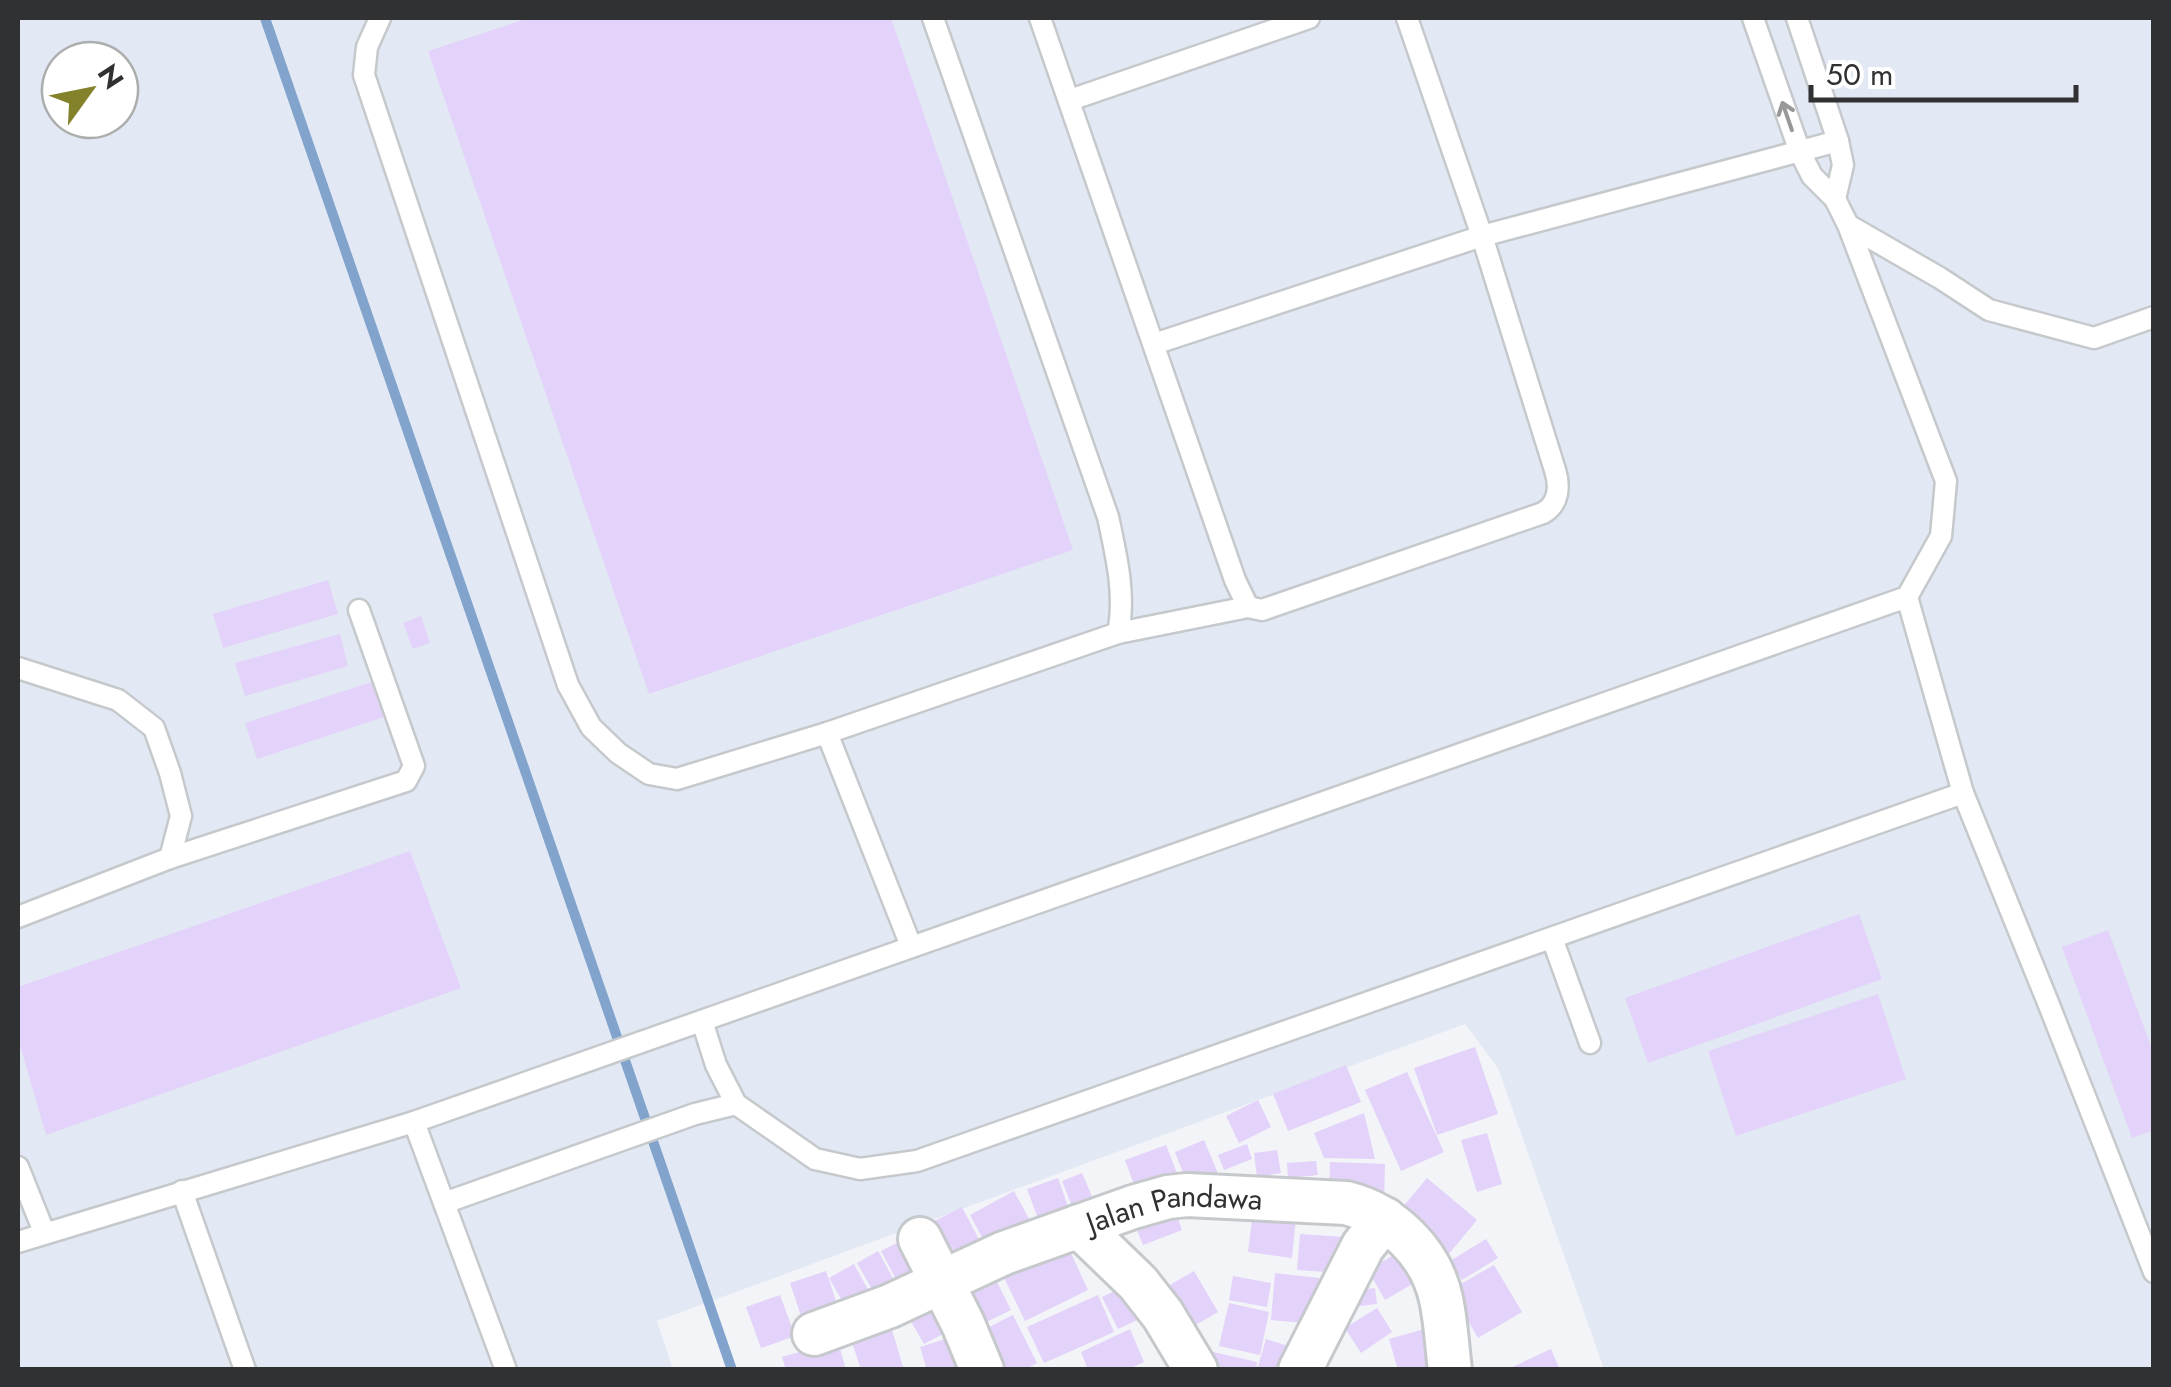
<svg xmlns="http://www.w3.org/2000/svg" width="2171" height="1387" viewBox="0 0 2171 1387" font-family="Jost,sans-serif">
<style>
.built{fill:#e3e9f4;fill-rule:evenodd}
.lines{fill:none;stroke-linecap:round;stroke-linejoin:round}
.stream{stroke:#82a4cc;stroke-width:10}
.building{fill:#e3d2f9}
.lane-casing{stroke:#c6c9cc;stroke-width:25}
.street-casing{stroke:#c6c9cc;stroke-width:48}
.lane{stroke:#fff;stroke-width:20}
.street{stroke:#fff;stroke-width:42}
.oneway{stroke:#989898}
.labels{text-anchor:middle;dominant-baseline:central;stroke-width:8;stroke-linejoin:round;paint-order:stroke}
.street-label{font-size:30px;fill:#303132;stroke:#fff}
</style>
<rect width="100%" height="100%" fill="#f2f4f8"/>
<path class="built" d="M 18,18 L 2153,18 L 2153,1369 L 1604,1369 L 1498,1068 L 1465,1024 L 657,1321 L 673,1369 L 18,1369 ZM 60,60 L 120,60 L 120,120 L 60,120 Z"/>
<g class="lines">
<polyline class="stream" points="265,18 732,1370"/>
</g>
<g class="building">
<polygon points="529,18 891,18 1073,550 649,694 428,51"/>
<polygon points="328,580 338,614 223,648 213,614"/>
<polygon points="421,616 430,643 413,649 403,623"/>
<polygon points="340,634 348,666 245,696 235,663"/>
<polygon points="372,682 384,717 257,759 245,723"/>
<polygon points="410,851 461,988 46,1135 18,1038 18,987"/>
<polygon points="1859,914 1882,979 1648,1063 1625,998"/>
<polygon points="2108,930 2154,1054 2154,1130 2132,1138 2062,947"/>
<polygon points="1878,994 1906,1079 1736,1136 1708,1051"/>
<polygon points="1475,1047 1498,1114 1437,1135 1414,1068"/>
<polygon points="1346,1065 1361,1102 1288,1131 1273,1094"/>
<polygon points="1407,1072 1444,1152 1401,1171 1365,1090"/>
<polygon points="1258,1100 1271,1127 1239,1143 1226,1116"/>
<polygon points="1364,1113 1375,1159 1324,1158 1314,1133"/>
<polygon points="1487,1133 1502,1184 1477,1192 1461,1140"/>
<polygon points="1204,1140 1219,1176 1189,1188 1175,1152"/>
<polygon points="1247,1144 1252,1159 1224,1170 1218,1155"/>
<polygon points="1166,1145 1182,1186 1140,1201 1125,1160"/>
<polygon points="1277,1150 1281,1173 1257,1177 1254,1153"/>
<polygon points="1316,1161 1318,1175 1298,1177 1299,1195 1254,1180 1288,1178 1287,1163"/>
<polygon points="1330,1162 1385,1164 1384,1200 1329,1197"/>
<polygon points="1082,1173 1096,1206 1075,1214 1062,1181"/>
<polygon points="1058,1178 1073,1221 1043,1232 1027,1189"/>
<polygon points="1427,1178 1477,1220 1443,1261 1393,1219"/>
<polygon points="1014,1191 1035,1230 991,1254 970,1215"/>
<polygon points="1172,1202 1182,1230 1143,1245 1132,1218"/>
<polygon points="962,1207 984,1249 948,1267 927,1225"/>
<polygon points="1253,1212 1296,1217 1292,1258 1248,1252"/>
<polygon points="1300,1234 1345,1237 1342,1273 1297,1270"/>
<polygon points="1063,1236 1088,1290 1025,1321 999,1267"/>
<polygon points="909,1237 932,1282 905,1296 881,1251"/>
<polygon points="1486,1239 1498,1258 1462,1280 1450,1261"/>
<polygon points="878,1251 901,1293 881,1305 857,1263"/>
<polygon points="1397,1253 1414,1283 1385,1300 1368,1270"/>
<polygon points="854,1264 876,1304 852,1318 829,1278"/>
<polygon points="1494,1265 1522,1312 1478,1338 1450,1290"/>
<polygon points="991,1270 1011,1310 974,1328 955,1288"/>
<polygon points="826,1271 841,1316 805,1328 790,1283"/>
<polygon points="1194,1271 1218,1312 1180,1334 1156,1293"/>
<polygon points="1275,1273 1319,1278 1314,1324 1271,1320"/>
<polygon points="1233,1276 1271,1283 1267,1307 1229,1300"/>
<polygon points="1135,1281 1150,1314 1118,1329 1102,1297"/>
<polygon points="1375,1288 1377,1304 1344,1308 1343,1292"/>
<polygon points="780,1295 795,1336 761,1348 746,1307"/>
<polygon points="1098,1295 1114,1332 1044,1363 1027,1327"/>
<polygon points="944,1299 958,1326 924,1344 909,1318"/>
<polygon points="1229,1303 1269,1312 1260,1355 1219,1346"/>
<polygon points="1377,1308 1392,1332 1361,1353 1345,1328"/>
<polygon points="1013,1315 1037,1363 1024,1370 996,1370 977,1333"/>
<polygon points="1428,1328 1440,1370 1398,1370 1389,1339"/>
<polygon points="1130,1329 1144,1362 1126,1370 1088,1370 1081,1352"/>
<polygon points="892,1330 904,1370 861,1370 852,1342"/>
<polygon points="961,1334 970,1363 950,1370 927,1370 920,1347"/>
<polygon points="1266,1339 1297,1349 1292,1370 1257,1370"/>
<polygon points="838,1341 846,1370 786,1370 782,1357"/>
<polygon points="1551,1349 1560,1370 1506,1370"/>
<polygon points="1209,1351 1257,1362 1256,1370 1205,1370"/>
</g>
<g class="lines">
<defs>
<g id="lane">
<path d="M 380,18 L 367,47 L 364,75 L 568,685 L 591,727 L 618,753 L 649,774 L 677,779 L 827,733 L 1118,633 C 1126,595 1116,554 1108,517 L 933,18"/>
<polyline points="1040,18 1235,580 1248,607"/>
<polyline points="1797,18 1838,141 1843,165 1835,199"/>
<polyline points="1070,100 1309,18"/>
<polyline points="1848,225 1940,278 1989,310 2094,338 2154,317"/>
<polyline points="1154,344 1482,236 1838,141"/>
<polyline points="1907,597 1963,793 2049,1005 2154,1272"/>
<path d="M 1118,633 L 1248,607 L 1262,610 L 1543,513 C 1559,504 1560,486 1555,470 L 1482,236 L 1407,18"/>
<polyline points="18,668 118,700 154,728 170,773 181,816 170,858 18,917"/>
<polyline points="827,733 911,946"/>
<polyline points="170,858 406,781 414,766 359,610"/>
<polyline points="1552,938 1590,1043"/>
<polyline points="702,1021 716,1065 736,1104 815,1159 860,1169 917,1161 1963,793"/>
<polyline points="414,1122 506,1370"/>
<polyline points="18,1167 44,1232"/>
<polyline points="182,1191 245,1370"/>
<polyline points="444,1203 695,1114 736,1104"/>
<polyline points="18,1242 414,1122 1907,597 1941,536 1946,481 1848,225 1835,199 1812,176 1800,152 1753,18"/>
</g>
<g id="street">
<polyline points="1079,1226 1138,1283 1163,1315 1196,1370"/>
<polyline points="920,1239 963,1324 982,1370"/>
<path id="s1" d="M 814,1334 L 890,1306 L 1004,1253 L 1133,1207 L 1168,1197 L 1187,1195 L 1346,1203 C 1391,1214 1431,1252 1441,1299 C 1446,1322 1447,1346 1450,1370"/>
<polyline points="1300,1370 1363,1246 1385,1219"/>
</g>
</defs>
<use href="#lane" class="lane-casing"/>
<use href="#street" class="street-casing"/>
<use href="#lane" class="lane"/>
<use href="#street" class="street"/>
</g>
<defs><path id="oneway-shaft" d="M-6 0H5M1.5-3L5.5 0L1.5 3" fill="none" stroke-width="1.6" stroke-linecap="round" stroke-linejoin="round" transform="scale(2.5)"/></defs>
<use class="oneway" href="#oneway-shaft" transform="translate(1787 116) rotate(-109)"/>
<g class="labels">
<g class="street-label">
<text stroke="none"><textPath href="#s1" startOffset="385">Jalan Pandawa</textPath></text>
</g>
</g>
<rect width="2171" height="1387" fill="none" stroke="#303132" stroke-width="40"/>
<g transform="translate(90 90) rotate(57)"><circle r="48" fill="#ffffff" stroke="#acadad" stroke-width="2.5"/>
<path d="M0-8L18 38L0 25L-18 38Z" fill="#83822b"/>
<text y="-15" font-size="28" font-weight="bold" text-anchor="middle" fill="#303132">N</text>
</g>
<path d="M1811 85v15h265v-15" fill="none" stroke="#303132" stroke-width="5"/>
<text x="1826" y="85" font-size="30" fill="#303132" stroke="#ffffff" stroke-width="8" paint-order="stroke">50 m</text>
</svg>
